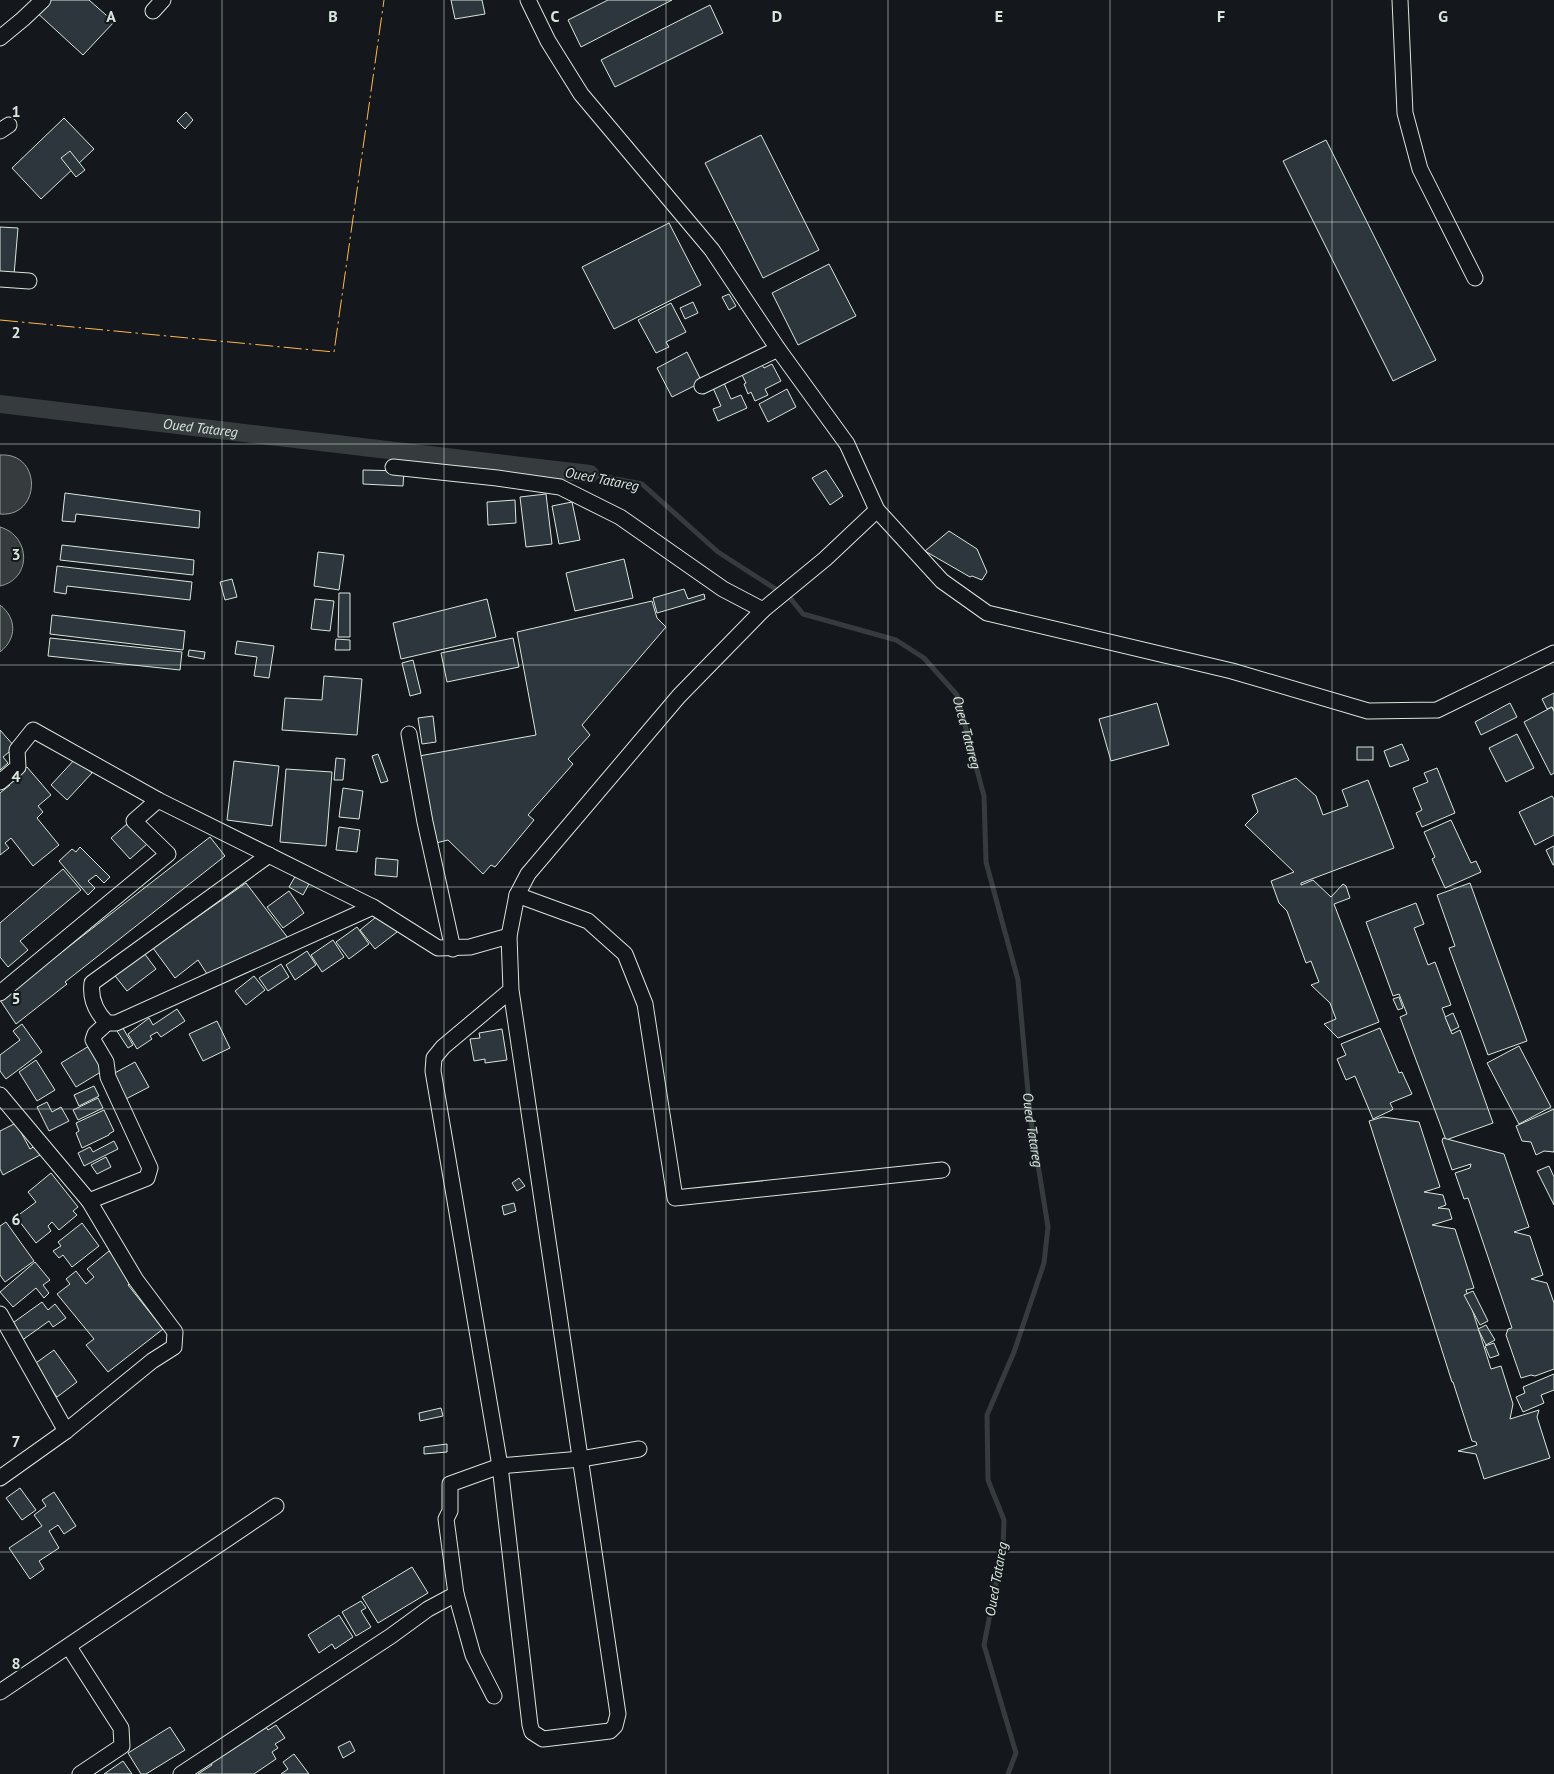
<svg xmlns="http://www.w3.org/2000/svg" width="1554" height="1774" viewBox="0 0 1554 1774" font-family="'PT Sans',sans-serif">
<style>
.water{fill:#363b3e;stroke:#939e99}
.lines{fill:none;stroke-linecap:round;stroke-linejoin:round}
.stream{stroke:#363b3e;stroke-width:5}
.canal{stroke:#363b3e;stroke-width:18}
.building{fill:#2c363c;stroke:#d8e6dc}
.minor-casing{stroke:#d8e6dc;stroke-width:17}
.minor{stroke:#14181c;stroke-width:15}
.power{stroke:#ffb74d;stroke-width:1;stroke-dasharray:18 4 2.5 4;stroke-linecap:butt}
.grid{fill:none;stroke:#d8e6dc;stroke-width:1;stroke-opacity:0.55}
.labels{text-anchor:middle;dominant-baseline:central;stroke-width:4;stroke-linejoin:round;paint-order:stroke}
.water-label{font-size:14px;font-style:italic;fill:#d8e6dc;stroke:#14181c}
.grid-label{font-size:16px;text-anchor:middle;font-weight:bold;fill:#d8e6dc;stroke:#14181c;stroke-width:4;stroke-linejoin:round;paint-order:stroke}
</style>
<rect width="100%" height="100%" fill="#14181c"/>
<g class="water">
<path d="M 0,455 C 43,452 41,518 0,514 Z"/>
<path d="M 0,527 C 31,536 32,579 0,586 Z"/>
<path d="M 0,605 C 17,618 17,639 0,652 Z"/>
</g>
<g class="lines">
<path class="stream" id="s1" d="M 590,474 L 642,484 L 718,552 L 791,599 L 803,614 L 896,640 L 924,658 L 957,695 L 984,796 L 986,862 L 1018,980 L 1030,1115 L 1048,1227 L 1044,1263 L 1014,1352 L 987,1415 L 988,1480 L 1004,1520 L 1003,1547 L 984,1645 L 1016,1753 L 1008,1774"/>
<path class="canal" id="s2" d="M 0,404 L 590,474"/>
</g>
<g class="building">
<polygon points="44,0 89,0 114,22 83,55 34,10"/>
<polygon points="451,0 482,0 485,14 455,19"/>
<polygon points="608,0 672,0 581,47 568,20"/>
<polygon points="710,5 723,33 615,87 601,60"/>
<polygon points="186,112 193,120 185,129 177,121"/>
<polygon points="64,118 94,149 41,199 12,168"/>
<polygon points="761,135 819,250 763,278 705,163"/>
<polygon points="1326,140 1436,360 1393,381 1283,161"/>
<polygon points="70,151 85,170 76,177 61,158"/>
<polygon points="669,223 701,285 614,329 582,267"/>
<polygon points="0,227 18,228 14,275 0,274"/>
<polygon points="829,264 856,316 798,345 772,293"/>
<polygon points="729,294 736,306 729,310 722,297"/>
<polygon points="693,302 698,313 685,319 680,308"/>
<polygon points="671,303 686,332 666,342 669,347 656,353 638,320"/>
<polygon points="687,352 702,382 672,397 657,368"/>
<polygon points="761,363 764,368 772,364 781,381 765,389 768,395 755,401 751,392 748,394 744,384 746,383 741,373"/>
<polygon points="724,383 731,399 741,395 747,408 718,421 713,409 721,406 713,388"/>
<polygon points="787,389 796,407 768,422 759,404"/>
<polygon points="363,470 404,471 403,486 363,484"/>
<polygon points="826,470 843,496 830,505 812,478"/>
<polygon points="65,493 200,511 199,528 76,514 75,522 62,521"/>
<polygon points="546,494 552,544 526,547 520,497"/>
<polygon points="515,500 516,523 488,525 487,502"/>
<polygon points="572,502 580,540 559,544 552,506"/>
<polygon points="949,531 977,549 987,572 982,580 972,576 970,577 925,551"/>
<polygon points="62,545 194,560 193,575 60,560"/>
<polygon points="318,552 344,555 339,590 314,586"/>
<polygon points="624,559 633,598 575,611 566,573"/>
<polygon points="57,566 192,582 190,600 67,586 66,594 54,592"/>
<polygon points="232,579 237,597 225,600 220,582"/>
<polygon points="684,589 688,599 704,594 705,599 657,613 653,598"/>
<polygon points="339,593 350,593 350,637 338,637"/>
<polygon points="315,599 334,601 330,631 311,629"/>
<polygon points="487,599 496,637 401,659 393,623"/>
<polygon points="652,601 657,618 666,627 582,725 590,735 568,759 573,764 528,815 534,820 495,867 491,865 483,874 448,840 436,843 419,756 536,735 517,632"/>
<polygon points="52,615 185,631 183,650 50,634"/>
<polygon points="50,638 182,652 180,670 48,656"/>
<polygon points="513,638 519,667 447,682 441,653"/>
<polygon points="336,639 350,640 350,650 335,650"/>
<polygon points="237,641 274,646 269,678 254,676 257,657 235,654"/>
<polygon points="189,650 205,652 204,659 188,656"/>
<polygon points="413,660 421,693 410,696 402,663"/>
<polygon points="324,676 362,679 357,735 282,730 285,698 322,700"/>
<polygon points="1554,693 1554,710 1552,707 1547,709 1542,699"/>
<polygon points="1157,703 1169,745 1111,761 1099,719"/>
<polygon points="1510,703 1517,717 1481,735 1475,722"/>
<polygon points="1552,707 1554,712 1554,773 1551,775 1524,722"/>
<polygon points="433,716 436,742 422,744 418,718"/>
<polygon points="0,730 15,747 3,757 8,763 0,770"/>
<polygon points="1517,734 1534,768 1506,782 1489,748"/>
<polygon points="1402,744 1409,760 1390,767 1384,751"/>
<rect x="1357" y="747" width="16" height="13"/>
<polygon points="378,754 388,781 381,783 372,756"/>
<polygon points="76,758 92,773 67,800 51,785"/>
<polygon points="336,758 345,759 343,780 334,780"/>
<polygon points="234,761 279,766 272,826 227,820"/>
<polygon points="27,767 51,795 38,806 43,812 37,818 59,845 33,866 11,838 5,843 9,848 0,855 0,793 10,785 8,783"/>
<polygon points="1437,768 1455,813 1422,827 1416,813 1422,810 1413,788 1428,782 1424,773"/>
<polygon points="286,769 332,772 326,846 280,842"/>
<polygon points="1296,778 1316,796 1323,815 1348,806 1342,790 1368,780 1394,848 1301,883 1301,885 1313,880 1331,897 1343,884 1346,886 1350,898 1334,904 1379,1022 1338,1038 1324,1024 1336,1019 1330,1003 1311,985 1319,982 1311,961 1306,963 1287,911 1279,903 1271,881 1294,872 1245,825 1258,812 1252,795"/>
<polygon points="343,788 363,791 359,819 339,817"/>
<polygon points="1552,796 1554,799 1554,835 1535,845 1519,812"/>
<polygon points="1451,820 1471,863 1476,861 1481,872 1445,888 1432,859 1435,857 1424,832"/>
<polygon points="128,823 147,844 130,859 111,838"/>
<polygon points="339,827 360,830 357,852 336,850"/>
<polygon points="210,837 225,856 65,982 67,984 16,1024 0,1000"/>
<polygon points="1554,846 1554,865 1553,865 1546,850"/>
<polygon points="80,847 110,877 104,883 96,875 88,881 95,888 88,895 59,861 72,849 76,852"/>
<polygon points="376,858 398,860 397,877 375,875"/>
<polygon points="63,869 81,890 20,941 28,950 8,967 0,957 0,923"/>
<polygon points="296,875 310,882 303,895 289,887"/>
<polygon points="246,883 288,938 207,974 198,960 175,978 153,948"/>
<polygon points="1470,883 1527,1041 1488,1055 1449,948 1455,946 1437,895"/>
<polygon points="289,891 304,913 283,928 267,907"/>
<polygon points="1416,903 1424,924 1414,928 1428,965 1435,962 1451,1005 1442,1008 1452,1034 1460,1030 1493,1123 1446,1140 1400,1017 1407,1014 1399,994 1393,996 1366,922"/>
<polygon points="381,913 397,932 375,949 360,930"/>
<polygon points="357,927 369,944 349,959 336,942"/>
<polygon points="333,940 344,957 322,972 311,955"/>
<polygon points="141,949 156,969 127,991 112,972"/>
<polygon points="307,951 316,965 295,980 286,965"/>
<polygon points="281,964 289,977 268,991 259,978"/>
<polygon points="254,976 265,990 246,1005 235,991"/>
<polygon points="1399,997 1403,1008 1398,1010 1393,999"/>
<polygon points="177,1009 185,1021 161,1037 157,1032 150,1036 152,1039 137,1049 128,1034 149,1018 153,1025"/>
<polygon points="1453,1013 1459,1027 1451,1031 1445,1017"/>
<polygon points="217,1021 230,1048 203,1061 189,1034"/>
<polygon points="22,1024 42,1052 6,1079 0,1071 0,1055 20,1040 13,1031"/>
<polygon points="121,1025 133,1045 128,1048 115,1028"/>
<polygon points="1380,1028 1399,1073 1402,1072 1412,1094 1390,1103 1393,1109 1392,1110 1373,1119 1355,1076 1346,1080 1337,1059 1346,1055 1341,1044"/>
<polygon points="502,1029 507,1060 485,1063 485,1059 474,1061 470,1039 480,1038 479,1033"/>
<polygon points="89,1046 104,1070 76,1087 61,1063"/>
<polygon points="1519,1046 1551,1107 1519,1124 1487,1063"/>
<polygon points="36,1060 55,1090 37,1101 19,1072"/>
<polygon points="135,1062 149,1087 124,1100 111,1075"/>
<polygon points="94,1086 99,1096 79,1106 74,1095"/>
<polygon points="98,1098 103,1108 78,1120 73,1110"/>
<polygon points="47,1102 52,1112 61,1107 69,1121 49,1131 37,1107"/>
<polygon points="1554,1109 1554,1152 1544,1151 1536,1155 1531,1142 1522,1141 1516,1126"/>
<polygon points="104,1110 114,1131 109,1134 109,1135 82,1148 76,1133 79,1131 76,1123"/>
<polygon points="1383,1117 1419,1122 1440,1187 1424,1192 1443,1195 1446,1205 1438,1208 1449,1209 1452,1219 1432,1225 1455,1229 1474,1288 1466,1290 1491,1369 1501,1366 1513,1404 1510,1419 1539,1410 1537,1417 1550,1458 1484,1479 1476,1454 1458,1451 1477,1445 1476,1442 1472,1441 1453,1382 1452,1382 1369,1121"/>
<polygon points="16,1123 30,1149 35,1146 40,1155 3,1175 0,1169 0,1131"/>
<polygon points="1443,1138 1504,1154 1529,1227 1514,1232 1530,1236 1543,1275 1531,1279 1547,1283 1554,1303 1554,1369 1535,1376 1531,1375 1521,1378 1506,1335 1508,1329 1512,1328 1468,1198 1464,1199 1455,1173 1470,1168 1471,1164 1452,1170 1442,1141"/>
<polygon points="114,1141 118,1149 84,1166 78,1153 90,1147 93,1152"/>
<polygon points="106,1157 111,1167 97,1174 91,1165"/>
<polygon points="1549,1166 1554,1177 1554,1205 1537,1171"/>
<polygon points="51,1173 78,1207 73,1211 77,1215 59,1230 52,1222 48,1226 51,1231 36,1243 16,1217 36,1202 28,1192"/>
<polygon points="519,1178 525,1186 517,1191 512,1183"/>
<polygon points="514,1203 516,1211 504,1215 502,1206"/>
<polygon points="6,1222 34,1261 5,1282 0,1275 0,1226"/>
<polygon points="82,1223 99,1246 72,1267 63,1255 59,1258 53,1251 61,1246 58,1242"/>
<polygon points="109,1251 133,1281 128,1285 163,1329 108,1372 86,1345 94,1339 57,1294 70,1284 66,1279 76,1271 86,1284 94,1277 87,1269"/>
<polygon points="35,1262 50,1280 43,1285 49,1293 44,1298 36,1288 13,1307 0,1292"/>
<polygon points="1473,1291 1488,1321 1480,1325 1464,1295"/>
<polygon points="42,1302 48,1310 55,1304 66,1318 53,1327 49,1321 21,1341 10,1325"/>
<polygon points="1486,1325 1495,1340 1486,1345 1478,1329"/>
<polygon points="1494,1343 1499,1355 1490,1358 1485,1346"/>
<polygon points="54,1350 77,1382 57,1397 33,1365"/>
<polygon points="1554,1374 1554,1390 1541,1395 1544,1403 1523,1412 1516,1397 1525,1393 1523,1387"/>
<polygon points="441,1408 443,1416 420,1421 419,1413"/>
<polygon points="447,1444 447,1452 424,1454 424,1447"/>
<polygon points="20,1488 36,1510 22,1520 6,1498"/>
<polygon points="54,1492 76,1526 64,1534 58,1525 49,1531 59,1548 39,1561 44,1569 30,1579 9,1548 42,1526 34,1515 46,1506 42,1500"/>
<polygon points="412,1567 428,1593 378,1623 362,1597"/>
<polygon points="361,1601 366,1608 361,1611 371,1627 356,1636 342,1612"/>
<polygon points="339,1615 353,1637 335,1649 332,1644 319,1653 308,1635"/>
<polygon points="264,1724 268,1730 276,1725 285,1738 275,1744 278,1748 272,1752 276,1759 254,1774 198,1774 212,1765 209,1760"/>
<polygon points="170,1727 185,1750 146,1774 141,1774 128,1753"/>
<polygon points="350,1741 355,1751 343,1758 338,1747"/>
<polygon points="294,1754 309,1774 281,1774 288,1769 283,1762"/>
<polygon points="123,1761 132,1774 104,1774"/>
</g>
<g class="lines">
<defs>
<g id="minor">
<polyline points="528,0 548,41 581,94 712,250 778,349 847,444 877,510 942,581 987,613 1232,671 1368,711 1437,710 1554,653"/>
<polyline points="1400,0 1405,113 1420,169 1475,278"/>
<polyline points="153,11 163,0"/>
<polyline points="0,38 23,19 43,0"/>
<polyline points="0,131 9,125"/>
<polyline points="0,279 29,281"/>
<polyline points="702,386 778,349"/>
<polyline points="393,467 497,478 560,487 620,517 723,589 763,610"/>
<polyline points="409,734 425,822 453,949"/>
<polyline points="0,782 18,767 17,750 33,730 158,800"/>
<path d="M 269,855 L 92,983 C 90,998 96,1012 107,1023 L 116,1023 L 373,907"/>
<polyline points="517,895 588,921 625,954 645,1004 675,1198 942,1170"/>
<polyline points="511,990 443,1047 434,1058 433,1071 500,1466 530,1725 532,1732 543,1739 610,1731 615,1726 618,1714 511,990 509,936 517,895 528,874 679,696 763,610 825,559 877,510"/>
<polyline points="0,993 168,854 134,821 158,800 373,907 438,948 470,947 509,936"/>
<polyline points="0,1095 89,1201 136,1280 175,1332 174,1347 152,1361 66,1431 0,1478"/>
<polyline points="89,1201 147,1178 150,1168 108,1077 106,1062 93,1040 95,1034 107,1023"/>
<polyline points="0,1314 66,1431"/>
<polyline points="69,1647 121,1728 122,1746 80,1774"/>
<polyline points="0,1692 276,1506"/>
<polyline points="494,1696 473,1655 456,1594 446,1519 450,1511 450,1484 500,1466 581,1459 639,1449"/>
<polyline points="181,1774 391,1636 428,1609 456,1594"/>
</g>
</defs>
<use href="#minor" class="minor-casing"/>
<use href="#minor" class="minor"/>
<polyline class="power" points="0,320 334,352 384,0"/>
</g>
<path class="grid" d="M 222,0 L 222,1774M 444,0 L 444,1774M 666,0 L 666,1774M 888,0 L 888,1774M 1110,0 L 1110,1774M 1332,0 L 1332,1774M 0,222 L 1554,222M 0,444 L 1554,444M 0,665 L 1554,665M 0,887 L 1554,887M 0,1109 L 1554,1109M 0,1330 L 1554,1330M 0,1552 L 1554,1552"/>
<g class="labels">
<g class="water-label">
<text stroke="none"><textPath href="#s2" startOffset="202">Oued Tatareg</textPath></text>
<text transform="translate(602 479) rotate(11)">Oued Tatareg</text>
<text stroke="none"><textPath href="#s1" startOffset="479">Oued Tatareg</textPath></text>
<text stroke="none"><textPath href="#s1" startOffset="884">Oued Tatareg</textPath></text>
<text transform="translate(996 1579) rotate(-80)">Oued Tatareg</text>
</g>
</g>
<g class="grid-label">
<text x="111" y="22">A</text>
<text x="333" y="22">B</text>
<text x="555" y="22">C</text>
<text x="777" y="22">D</text>
<text x="999" y="22">E</text>
<text x="1221" y="22">F</text>
<text x="1443" y="22">G</text>
<text x="16" y="117">1</text>
<text x="16" y="338">2</text>
<text x="16" y="560">3</text>
<text x="16" y="782">4</text>
<text x="16" y="1004">5</text>
<text x="16" y="1225">6</text>
<text x="16" y="1447">7</text>
<text x="16" y="1669">8</text>
</g>
</svg>
